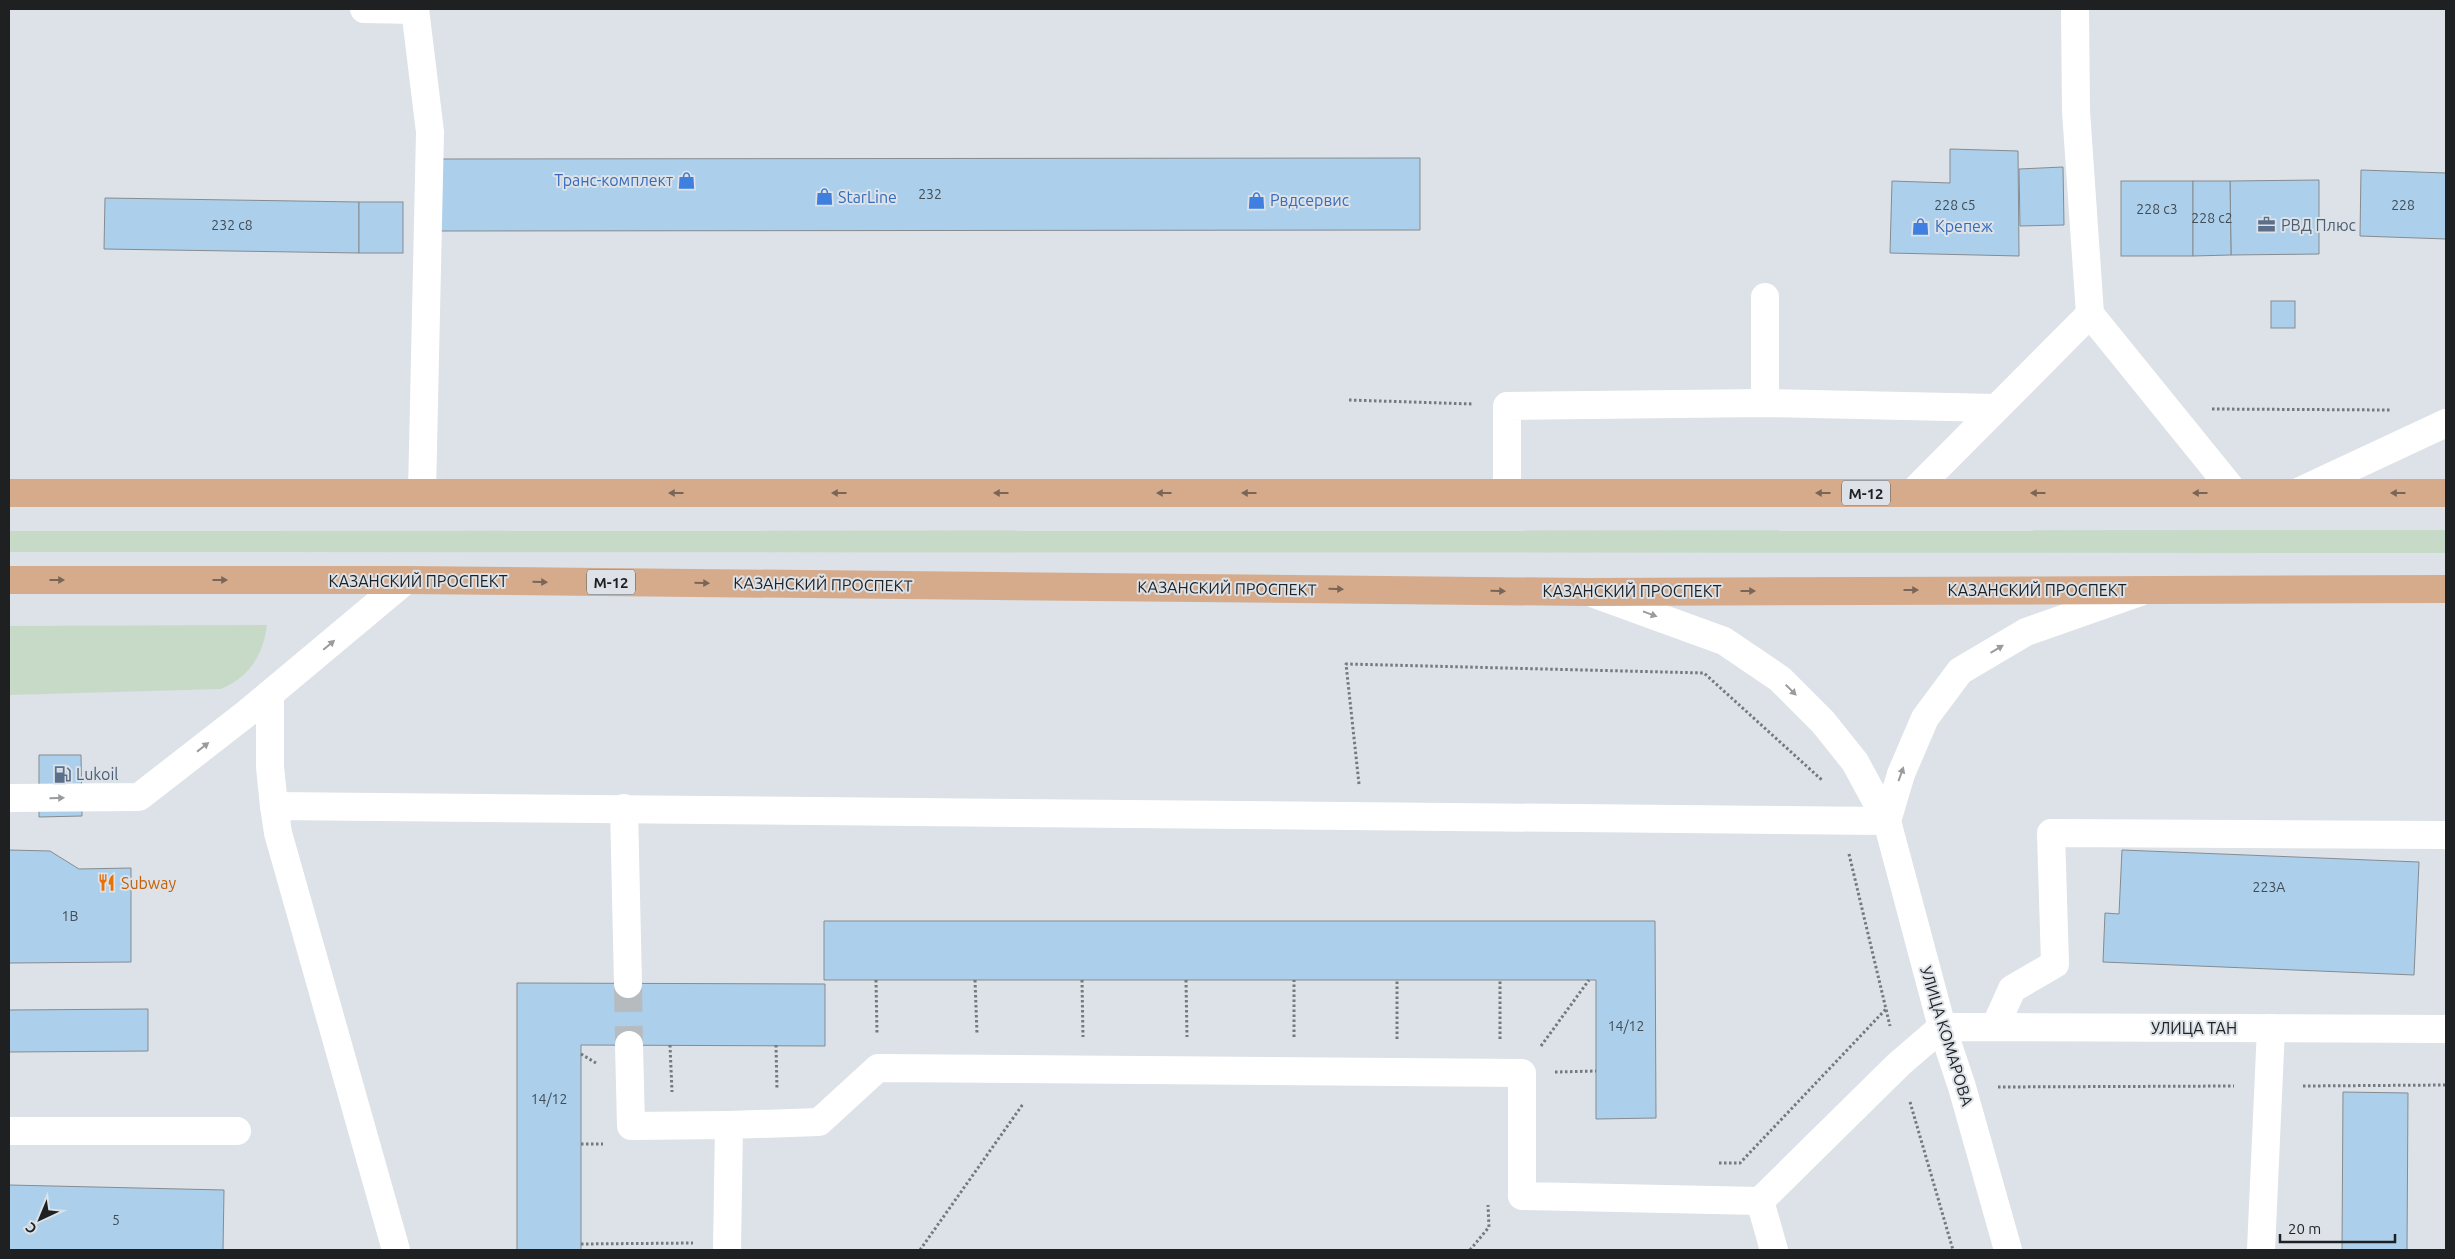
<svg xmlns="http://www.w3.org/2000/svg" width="2455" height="1259" viewBox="0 0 2455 1259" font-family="Ubuntu,sans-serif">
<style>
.green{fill:#c7dac7}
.building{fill:#acd0ec;stroke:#868b90}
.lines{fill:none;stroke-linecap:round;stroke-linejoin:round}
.minor-tunnel{stroke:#b6bbc0;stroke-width:28;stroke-dasharray:28 14;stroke-linecap:butt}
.path{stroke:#75797c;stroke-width:3;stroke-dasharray:2.5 2.5;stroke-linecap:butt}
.minor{stroke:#fff;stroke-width:28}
.major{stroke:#d6ab8c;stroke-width:28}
.oneway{fill:#7a6657}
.oneway2{fill:#9a9b9c}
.labels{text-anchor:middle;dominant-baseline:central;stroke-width:4;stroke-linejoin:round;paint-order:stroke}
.number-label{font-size:14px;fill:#424c54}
.shield{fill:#dce2e7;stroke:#575a5d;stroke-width:1}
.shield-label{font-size:15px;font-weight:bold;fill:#1e2022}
.shop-label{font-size:16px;fill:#366cbe;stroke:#dce2e7;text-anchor:start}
.service-label{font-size:16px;fill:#4e5e75;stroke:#dce2e7;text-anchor:start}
.street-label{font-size:16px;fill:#1e2022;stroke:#dce2e7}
.food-label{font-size:16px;fill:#c56008;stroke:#dce2e7;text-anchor:start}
</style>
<rect width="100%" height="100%" fill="#dce2e7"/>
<g class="green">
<polygon points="2446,530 2446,553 9,552 9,531"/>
<path d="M 267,625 C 263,656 249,677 221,689 L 9,695 L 9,626 Z"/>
</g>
<g class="building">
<polygon points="1950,149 2018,151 2019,256 1890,253 1892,181 1950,183"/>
<polygon points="1420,158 1420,230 440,231 440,159"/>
<polygon points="2063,167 2064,225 2020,226 2019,169"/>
<polygon points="2361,170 2446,173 2446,239 2360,236"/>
<polygon points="2319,180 2319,254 2231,255 2230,181"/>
<rect x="2121" y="181" width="72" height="75"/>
<polygon points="2193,181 2230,181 2231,255 2193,256"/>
<polygon points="105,198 359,202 359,253 104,249"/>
<rect x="359" y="202" width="44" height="51"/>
<rect x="2271" y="301" width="24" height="27"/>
<polygon points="39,755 81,755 82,816 39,817"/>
<polygon points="9,850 50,851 79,869 131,868 131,962 9,963"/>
<polygon points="2122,850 2419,862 2414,975 2103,962 2105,913 2119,914"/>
<polygon points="824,921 1655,921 1656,1118 1596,1119 1596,980 824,980"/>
<polygon points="517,983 825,984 825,1046 581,1045 581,1250 517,1250"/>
<polygon points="148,1009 148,1051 9,1052 9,1010"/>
<polygon points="2343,1092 2408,1093 2407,1250 2342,1250"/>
<polygon points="9,1185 224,1190 223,1250 9,1250"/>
</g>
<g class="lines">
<polyline class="minor-tunnel" points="628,984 629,1045"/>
<g class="path">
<polyline points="1349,400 1473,404"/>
<polyline points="2212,409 2391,410"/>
<polyline points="1359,784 1346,664 1704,673 1823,781"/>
<polyline points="1849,854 1890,1026"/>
<polyline points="876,980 877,1034"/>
<polyline points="975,980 977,1034"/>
<polyline points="1082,980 1083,1037"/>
<polyline points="1186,980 1187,1037"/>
<polyline points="1294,1037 1294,980"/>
<polyline points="1397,1039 1397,980"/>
<polyline points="1500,1039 1500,980"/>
<polyline points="670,1045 672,1092"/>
<polyline points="776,1045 777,1090"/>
<polyline points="1541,1046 1589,980"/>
<polyline points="581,1054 596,1063"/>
<polyline points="1555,1072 1596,1071"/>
<polyline points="2303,1086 2446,1085"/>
<polyline points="1998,1087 2234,1086"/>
<polyline points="1910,1102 1953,1250"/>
<polyline points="581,1144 603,1144"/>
<polyline points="1719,1163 1740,1163 1886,1009"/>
<polyline points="581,1244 693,1243"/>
<polyline points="920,1250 1023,1104"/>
<polyline points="1470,1250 1489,1227 1488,1205"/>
</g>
<g class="minor">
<polyline points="364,9 415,10"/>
<polyline points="415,9 430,132 422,493"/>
<polyline points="2075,9 2076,111 2090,314 2235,493"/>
<polyline points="1765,403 1765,297"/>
<polyline points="1507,493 1507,406 1765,403 1996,408"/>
<polyline points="1912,493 2090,314"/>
<polyline points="2296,493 2446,423"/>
<polyline points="1592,593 1724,641 1780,679 1823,722 1855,762 1887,821 1942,1027 1962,1087 2008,1250"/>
<polyline points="270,694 270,767 274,806"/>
<polyline points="9,798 139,797 247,713 406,580"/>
<polyline points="624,808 628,984"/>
<polyline points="1887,821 1901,774 1925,718 1960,671 2026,632 2140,592"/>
<polyline points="1995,1027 2012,989 2055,964 2051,833 2446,835"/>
<polyline points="629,1045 631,1126 729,1125"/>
<polyline points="9,1131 237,1131"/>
<polyline points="396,1250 278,833 274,806 1887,821"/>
<polyline points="727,1250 729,1125 819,1122 878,1068 1522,1073 1522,1196 1760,1201"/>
<polyline points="1774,1250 1760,1201 1899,1064 1942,1027 2446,1029"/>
<polyline points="2261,1250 2271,1028"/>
</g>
<g class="major">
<polyline points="9,493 2446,493"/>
<polyline points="9,580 406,580 1587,592 2446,589"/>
</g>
</g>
<defs><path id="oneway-solid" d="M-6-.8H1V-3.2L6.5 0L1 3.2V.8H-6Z" transform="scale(1.25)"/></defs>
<g class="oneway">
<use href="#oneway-solid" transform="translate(676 493) rotate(180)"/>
<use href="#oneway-solid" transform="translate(839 493) rotate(180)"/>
<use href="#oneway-solid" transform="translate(1001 493) rotate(180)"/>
<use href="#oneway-solid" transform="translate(1164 493) rotate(180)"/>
<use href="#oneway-solid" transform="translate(1249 493) rotate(-180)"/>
<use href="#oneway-solid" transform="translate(1823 493) rotate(180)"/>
<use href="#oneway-solid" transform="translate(2038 493) rotate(180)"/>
<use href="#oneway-solid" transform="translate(2200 493) rotate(180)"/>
<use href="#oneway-solid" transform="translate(2398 493) rotate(180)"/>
<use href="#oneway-solid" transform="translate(57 580)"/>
<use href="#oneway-solid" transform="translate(220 580)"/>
<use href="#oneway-solid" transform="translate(540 582) rotate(1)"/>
<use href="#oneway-solid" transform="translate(702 583) rotate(1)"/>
<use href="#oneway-solid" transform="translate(1336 589) rotate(1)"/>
<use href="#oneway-solid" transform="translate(1911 590)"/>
<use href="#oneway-solid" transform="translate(1498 591) rotate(1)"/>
<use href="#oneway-solid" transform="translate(1748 591)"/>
</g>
<g class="oneway2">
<use href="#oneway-solid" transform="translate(1650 614) rotate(20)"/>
<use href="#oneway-solid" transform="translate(329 645) rotate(-40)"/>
<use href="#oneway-solid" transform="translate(1997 649) rotate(-31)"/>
<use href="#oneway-solid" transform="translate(1791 690) rotate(45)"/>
<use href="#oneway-solid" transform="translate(203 747) rotate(-38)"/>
<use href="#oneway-solid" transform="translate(1901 774) rotate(-70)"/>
<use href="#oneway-solid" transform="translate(57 798) rotate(-1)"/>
</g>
<defs>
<symbol id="shop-bare" viewBox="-9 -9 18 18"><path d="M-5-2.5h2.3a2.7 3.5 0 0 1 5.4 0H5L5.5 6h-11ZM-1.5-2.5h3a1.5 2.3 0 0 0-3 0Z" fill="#3f7fe0" stroke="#dce2e7" stroke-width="2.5" paint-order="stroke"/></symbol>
<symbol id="office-bare" viewBox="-9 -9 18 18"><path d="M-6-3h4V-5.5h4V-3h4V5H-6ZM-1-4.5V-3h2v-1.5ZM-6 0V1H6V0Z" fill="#5c6f8a" stroke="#dce2e7" stroke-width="2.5" paint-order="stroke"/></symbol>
<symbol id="fuel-bare" viewBox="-9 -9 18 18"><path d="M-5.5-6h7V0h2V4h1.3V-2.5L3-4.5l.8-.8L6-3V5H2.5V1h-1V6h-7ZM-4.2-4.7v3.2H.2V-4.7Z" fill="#5c6f8a" stroke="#dce2e7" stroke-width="2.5" paint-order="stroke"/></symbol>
<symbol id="restaurant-bare" viewBox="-9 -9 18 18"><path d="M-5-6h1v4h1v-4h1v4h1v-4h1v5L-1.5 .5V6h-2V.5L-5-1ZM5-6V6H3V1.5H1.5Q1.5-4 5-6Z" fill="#e8710a" stroke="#dce2e7" stroke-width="2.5" paint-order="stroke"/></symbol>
</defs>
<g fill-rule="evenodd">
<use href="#shop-bare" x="674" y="168" width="25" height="25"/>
<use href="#shop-bare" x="812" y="184" width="25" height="25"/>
<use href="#shop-bare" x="1244" y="188" width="25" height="25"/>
<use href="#office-bare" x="2254" y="212" width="25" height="25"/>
<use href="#shop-bare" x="1908" y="214" width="25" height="25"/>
<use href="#fuel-bare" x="50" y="762" width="25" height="25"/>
<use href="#restaurant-bare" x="94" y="870" width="25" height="25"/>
</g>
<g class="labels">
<g class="number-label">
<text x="930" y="194">232</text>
<text x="1955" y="205">228 с5</text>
<text x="2403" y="205">228</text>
<text x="2157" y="209">228 с3</text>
<text x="2212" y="218">228 с2</text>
<text x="232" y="225">232 с8</text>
<text x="2269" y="887">223А</text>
<text x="70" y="916">1В</text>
<text x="1626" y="1026">14/12</text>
<text x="549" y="1099">14/12</text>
<text x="116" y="1220">5</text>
</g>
<g class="shield">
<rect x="1842" y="480.5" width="48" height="25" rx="4"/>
<rect x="587" y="569.5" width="48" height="25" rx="4"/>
</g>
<g class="shield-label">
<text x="1866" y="493">М-12</text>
<text x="611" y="582">М-12</text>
</g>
<g class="shop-label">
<text x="673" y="180" text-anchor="end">Транс-комплект</text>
<text x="838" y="197">StarLine</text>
<text x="1270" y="200">Рвдсервис</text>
<text x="1935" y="226">Крепеж</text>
</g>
<g class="service-label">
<text x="2281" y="225">РВД Плюс</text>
<text x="76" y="774">Lukoil</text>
</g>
<g class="street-label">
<text x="418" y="581">КАЗАНСКИЙ ПРОСПЕКТ</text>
<text transform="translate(823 584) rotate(1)">КАЗАНСКИЙ ПРОСПЕКТ</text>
<text transform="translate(1227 588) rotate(1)">КАЗАНСКИЙ ПРОСПЕКТ</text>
<text x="2037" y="590">КАЗАНСКИЙ ПРОСПЕКТ</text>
<text x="1632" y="591">КАЗАНСКИЙ ПРОСПЕКТ</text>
<text x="2194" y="1028">УЛИЦА ТАН</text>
<text transform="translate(1947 1036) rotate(73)">УЛИЦА КОМАРОВА</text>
</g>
<g class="food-label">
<text x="121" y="883">Subway</text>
</g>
</g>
<rect width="2455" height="1259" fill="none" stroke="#1e2022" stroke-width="20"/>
<g transform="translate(40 1219) rotate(224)" stroke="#dce2e7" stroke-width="4" paint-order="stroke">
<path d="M0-4L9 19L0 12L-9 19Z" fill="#1e2022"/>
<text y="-8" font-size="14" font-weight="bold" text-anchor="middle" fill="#1e2022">С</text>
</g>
<path d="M2280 1234v8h115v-8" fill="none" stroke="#1e2022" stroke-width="2.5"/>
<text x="2288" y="1234" font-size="15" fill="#1e2022" stroke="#dce2e7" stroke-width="4" paint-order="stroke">20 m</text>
</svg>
